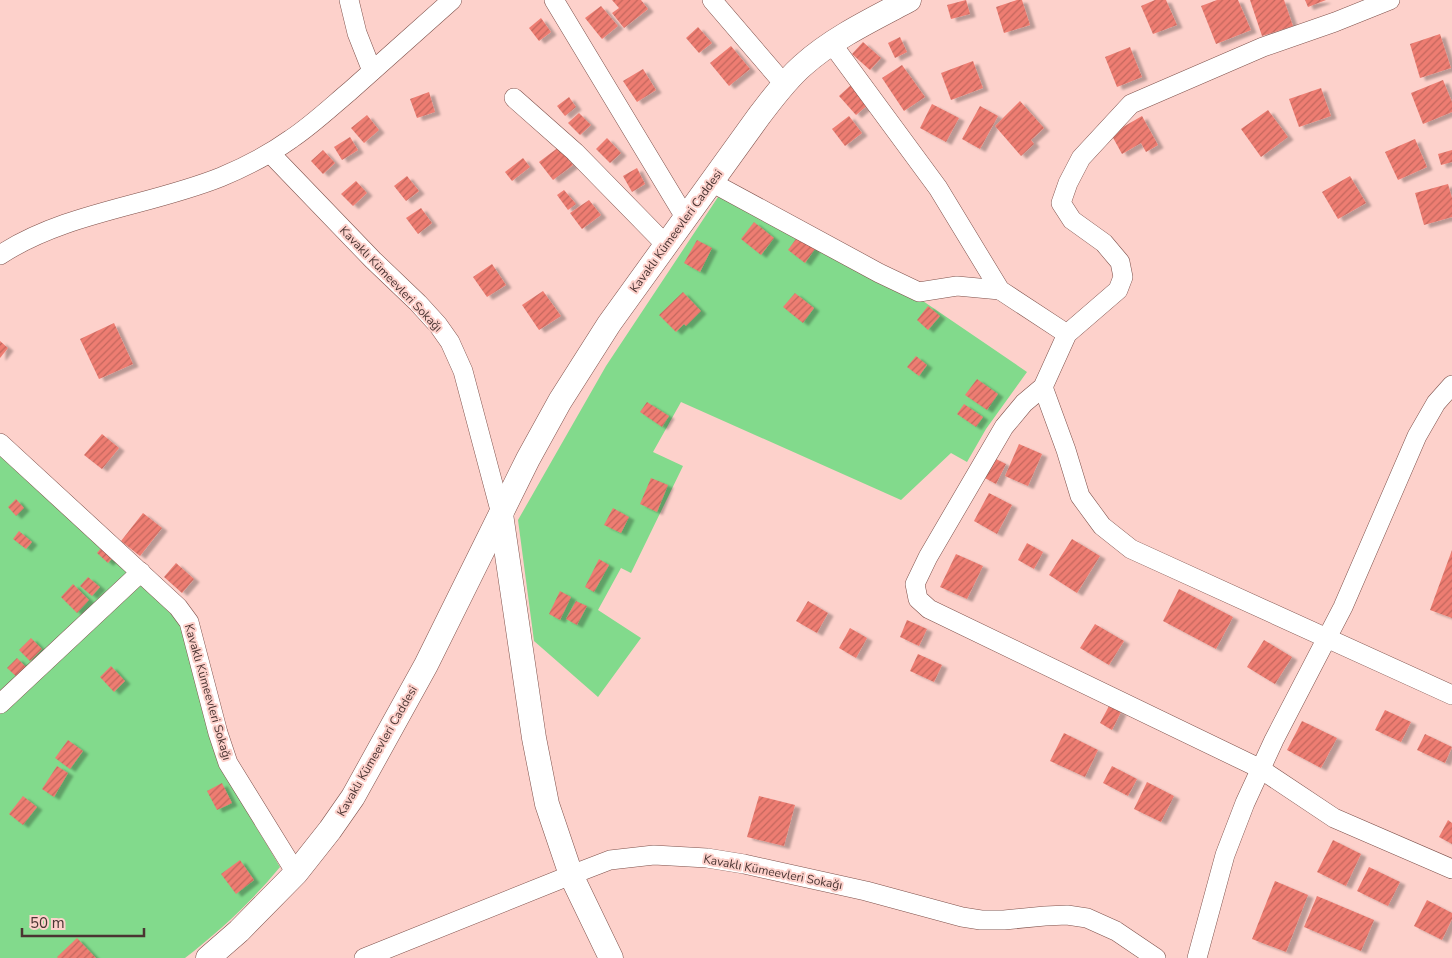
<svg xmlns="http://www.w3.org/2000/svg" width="1452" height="958" viewBox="0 0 1452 958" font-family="'Nunito Sans',sans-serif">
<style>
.garden{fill:#82da8c}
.building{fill:url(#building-hatch);filter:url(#shadow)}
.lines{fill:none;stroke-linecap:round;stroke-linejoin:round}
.minor-casing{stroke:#7e504a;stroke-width:20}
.tertiary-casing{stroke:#7e504a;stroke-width:25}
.minor{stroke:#fff;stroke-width:19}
.tertiary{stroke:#fff;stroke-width:24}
.labels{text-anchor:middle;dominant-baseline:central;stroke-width:4;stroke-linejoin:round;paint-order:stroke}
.street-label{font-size:12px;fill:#4a3432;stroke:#fdd1cb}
</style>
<defs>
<pattern id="building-hatch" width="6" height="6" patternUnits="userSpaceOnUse" patternTransform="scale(1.25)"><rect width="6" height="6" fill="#ee7d72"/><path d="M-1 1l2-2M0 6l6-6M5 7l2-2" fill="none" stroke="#c3675e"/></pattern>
<filter id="shadow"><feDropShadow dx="5.5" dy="3" stdDeviation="1" flood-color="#0004"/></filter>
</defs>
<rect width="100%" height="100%" fill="#fdd1cb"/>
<g class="garden">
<polygon points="720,194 920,299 1027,372 986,429 967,462 951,453 901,500 681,402 653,452 683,466 631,573 621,568 598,610 641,638 598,697 534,641 518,520 606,366"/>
<path d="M 0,451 L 180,622 C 195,663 199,706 214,747 C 230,789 258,828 280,867 C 252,901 220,931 185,958 L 0,958 Z"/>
</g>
<g class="building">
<polygon points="612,0 641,0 648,9 624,28 612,13 619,8"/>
<polygon points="966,0 970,14 951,19 947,5"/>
<polygon points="1017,0 1022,0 1030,25 1004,33 996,7"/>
<polygon points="1155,0 1166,0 1177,25 1153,34 1141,6"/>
<polygon points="1217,0 1238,0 1251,30 1216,44 1201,6"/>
<polygon points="1250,0 1284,0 1293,26 1262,36"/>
<polygon points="1305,0 1326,0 1308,7"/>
<polygon points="601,6 618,26 602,39 585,18"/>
<polygon points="541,18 551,32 539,41 529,28"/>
<polygon points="698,27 712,43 699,53 686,38"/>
<polygon points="1440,34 1451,68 1420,78 1410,44"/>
<polygon points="900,37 907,52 895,58 888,43"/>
<polygon points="863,42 881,58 870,70 852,54"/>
<polygon points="731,46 750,69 729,86 710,63"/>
<polygon points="1130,47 1142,77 1117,87 1105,57"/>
<polygon points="973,61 983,88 951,100 941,73"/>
<polygon points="902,65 925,97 904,111 882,78"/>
<polygon points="643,69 656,90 637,102 623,81"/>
<polygon points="1443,80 1452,102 1452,112 1423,124 1411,93"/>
<polygon points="851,85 869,104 856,115 839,96"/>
<polygon points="1321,88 1331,116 1299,127 1289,99"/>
<polygon points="429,92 435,112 417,118 410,99"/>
<polygon points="569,97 576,107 565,116 557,106"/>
<polygon points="1020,101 1044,128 1031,140 1034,144 1021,156 995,126"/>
<polygon points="932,104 959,118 946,142 920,128"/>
<polygon points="980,106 998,116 980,149 962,139"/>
<polygon points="1268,110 1288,137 1261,157 1241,129"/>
<polygon points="579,113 591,125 580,135 568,123"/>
<polygon points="367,115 379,130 364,143 351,128"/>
<polygon points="849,116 862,133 845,146 832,129"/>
<polygon points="1142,116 1158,145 1146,152 1141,143 1122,154 1111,134"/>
<polygon points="350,137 358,150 342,160 334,147"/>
<polygon points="607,138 621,153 610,163 596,149"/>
<polygon points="1415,139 1427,167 1398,180 1385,152"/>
<polygon points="559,147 573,165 553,180 539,162"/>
<polygon points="323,150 335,163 323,174 311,161"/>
<polygon points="1452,150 1452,162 1441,165 1438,154"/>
<polygon points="523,158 530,167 512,181 505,172"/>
<polygon points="637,168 645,184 632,192 623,176"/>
<polygon points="407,176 419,191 406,201 394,186"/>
<polygon points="1350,176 1366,203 1338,219 1322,192"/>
<polygon points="356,181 367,193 353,206 341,194"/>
<polygon points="1448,184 1452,198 1452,217 1424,225 1415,193"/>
<polygon points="564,190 576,204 568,210 557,195"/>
<polygon points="589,200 601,215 582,229 570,213"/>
<polygon points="421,208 432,223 418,234 406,218"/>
<polygon points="754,222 774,238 761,255 741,239"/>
<polygon points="798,236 815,249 805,263 788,250"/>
<polygon points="697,240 712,248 700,272 684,263"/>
<polygon points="492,264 506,285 487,297 473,277"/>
<polygon points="543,291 561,316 539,330 522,305"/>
<polygon points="683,292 701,311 686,326 684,324 676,332 659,315"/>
<polygon points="795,293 814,308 803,323 783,307"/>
<polygon points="928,306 940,316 928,330 917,320"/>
<polygon points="114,323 133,364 99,379 80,339"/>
<polygon points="0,341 8,348 0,358"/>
<polygon points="916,356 927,365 919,376 907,367"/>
<polygon points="977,379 998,394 987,410 965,395"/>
<polygon points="647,402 669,416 662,427 640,412"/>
<polygon points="964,404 983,417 976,427 957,414"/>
<polygon points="102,434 119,448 102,469 84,455"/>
<polygon points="1019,444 1042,454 1028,486 1005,476"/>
<polygon points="994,458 1006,464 996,484 983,477"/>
<polygon points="651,478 668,485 657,512 640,504"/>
<polygon points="989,493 1012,505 997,534 974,521"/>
<polygon points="16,499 24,508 16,516 8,507"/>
<polygon points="613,508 629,517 621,533 604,525"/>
<polygon points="143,513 162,528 140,556 121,541"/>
<polygon points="19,531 32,542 26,549 13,539"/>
<polygon points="1072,539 1100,556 1077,593 1049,575"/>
<polygon points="1027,543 1043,552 1034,569 1018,560"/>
<polygon points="104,544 116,554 108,563 97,553"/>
<polygon points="1452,550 1452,618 1430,610"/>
<polygon points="956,554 983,566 967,599 940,587"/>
<polygon points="599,559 609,565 594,592 585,587"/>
<polygon points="176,563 194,579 182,593 164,577"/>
<polygon points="88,577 100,587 92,596 80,586"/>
<polygon points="73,584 89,600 77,613 61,597"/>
<polygon points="1179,589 1233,617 1216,649 1163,621"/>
<polygon points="560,591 571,597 560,620 549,614"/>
<polygon points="576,601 587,606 577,625 566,619"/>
<polygon points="808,601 828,613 817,633 796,621"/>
<polygon points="907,620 927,629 919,646 900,637"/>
<polygon points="1095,624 1124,641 1109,665 1080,648"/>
<polygon points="850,628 867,638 856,658 839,648"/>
<polygon points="31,638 42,649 30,661 19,650"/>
<polygon points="1264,640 1292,657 1275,684 1247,667"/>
<polygon points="918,654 942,665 934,682 910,671"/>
<polygon points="17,658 26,667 17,677 7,668"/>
<polygon points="111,666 125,681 114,692 100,677"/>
<polygon points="1109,706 1121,712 1112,730 1100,723"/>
<polygon points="1385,710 1411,722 1401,742 1375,730"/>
<polygon points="1302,721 1337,738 1321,768 1287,750"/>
<polygon points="1064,733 1098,750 1085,777 1050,761"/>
<polygon points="1425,734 1452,747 1445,763 1417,750"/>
<polygon points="68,740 83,751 70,769 55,758"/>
<polygon points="57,766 68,773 54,797 42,789"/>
<polygon points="1112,766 1137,779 1128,796 1103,783"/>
<polygon points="1147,782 1174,796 1161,822 1134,809"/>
<polygon points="222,783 232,803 217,810 207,791"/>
<polygon points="23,796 37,807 23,825 9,814"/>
<polygon points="759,796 795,805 784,846 747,837"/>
<polygon points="1448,820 1452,823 1452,844 1439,837"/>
<polygon points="1333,840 1361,854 1346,886 1317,872"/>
<polygon points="240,860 254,880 236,894 221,874"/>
<polygon points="1369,867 1400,882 1388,906 1357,891"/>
<polygon points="1275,881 1308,895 1286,952 1252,939"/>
<polygon points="1317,896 1374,920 1361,951 1304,927"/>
<polygon points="1427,900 1452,913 1452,919 1442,940 1414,926"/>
<polygon points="77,938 96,958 58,958 57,957"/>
</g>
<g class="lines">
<defs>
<g id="minor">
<polyline points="349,0 357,33 372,71"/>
<polyline points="554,0 685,217"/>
<polyline points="712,0 784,84"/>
<polyline points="1390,0 1335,22 1263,47 1131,104 1081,158 1068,183 1061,203 1072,220 1104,243 1120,262 1123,277 1118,290 1067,334 1043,387 1024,403 1004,427 928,557 915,584 918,599 929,609 1259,768 1334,818 1452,869"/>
<polyline points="832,44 938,188 1000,290 1067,334"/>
<polyline points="514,98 575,152 666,245"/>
<polyline points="270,153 373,260 418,303 438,325 450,342 463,371 501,514"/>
<polyline points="711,182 879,273 919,292 957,286 1000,290"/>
<path d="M 0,255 C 66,212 149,206 221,177 C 245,167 270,154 291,139 C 312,125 331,107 350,91 C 384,61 418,30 452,0"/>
<polyline points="1043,387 1066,450 1080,496 1102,526 1131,549 1452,695"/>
<polyline points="0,443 178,607 189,622 218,733 228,763 296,873"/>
<polyline points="0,704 141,572"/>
<polyline points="364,958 571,875 610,860 654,855 707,858 744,864 866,891 962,917 981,920 1004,920 1045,916 1067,915 1087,918 1116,931 1156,958"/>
<polyline points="1197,958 1225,855 1245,803 1274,740 1343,607 1417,436 1436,403 1452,385"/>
</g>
<g id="tertiary">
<polyline points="501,514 534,738 547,804 571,875 611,958"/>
<path d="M 208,958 L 239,931 L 296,873 L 330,830 L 353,797 L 426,665 L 528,459 L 560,401 L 609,324 L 759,116 C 773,98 785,81 802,66 C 833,38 873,19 909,0"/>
</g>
</defs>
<use href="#minor" class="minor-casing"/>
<use href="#tertiary" class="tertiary-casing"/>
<use href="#minor" class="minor"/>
<use href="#tertiary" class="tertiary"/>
</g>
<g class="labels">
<g class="street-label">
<text transform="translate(676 231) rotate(-54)">Kavaklı Kümeevleri Caddesi</text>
<text transform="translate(391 279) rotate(46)">Kavaklı Kümeevleri Sokağı</text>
<text transform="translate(208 692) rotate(74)">Kavaklı Kümeevleri Sokağı</text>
<text transform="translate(377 751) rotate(-60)">Kavaklı Kümeevleri Caddesi</text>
<text transform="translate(773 872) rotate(11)">Kavaklı Kümeevleri Sokağı</text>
</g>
</g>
<path d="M22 928v8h122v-8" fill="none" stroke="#4a3432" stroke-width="2.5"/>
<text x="30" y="928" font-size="15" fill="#4a3432" stroke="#fdd1cb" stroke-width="4" paint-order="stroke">50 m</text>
</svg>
